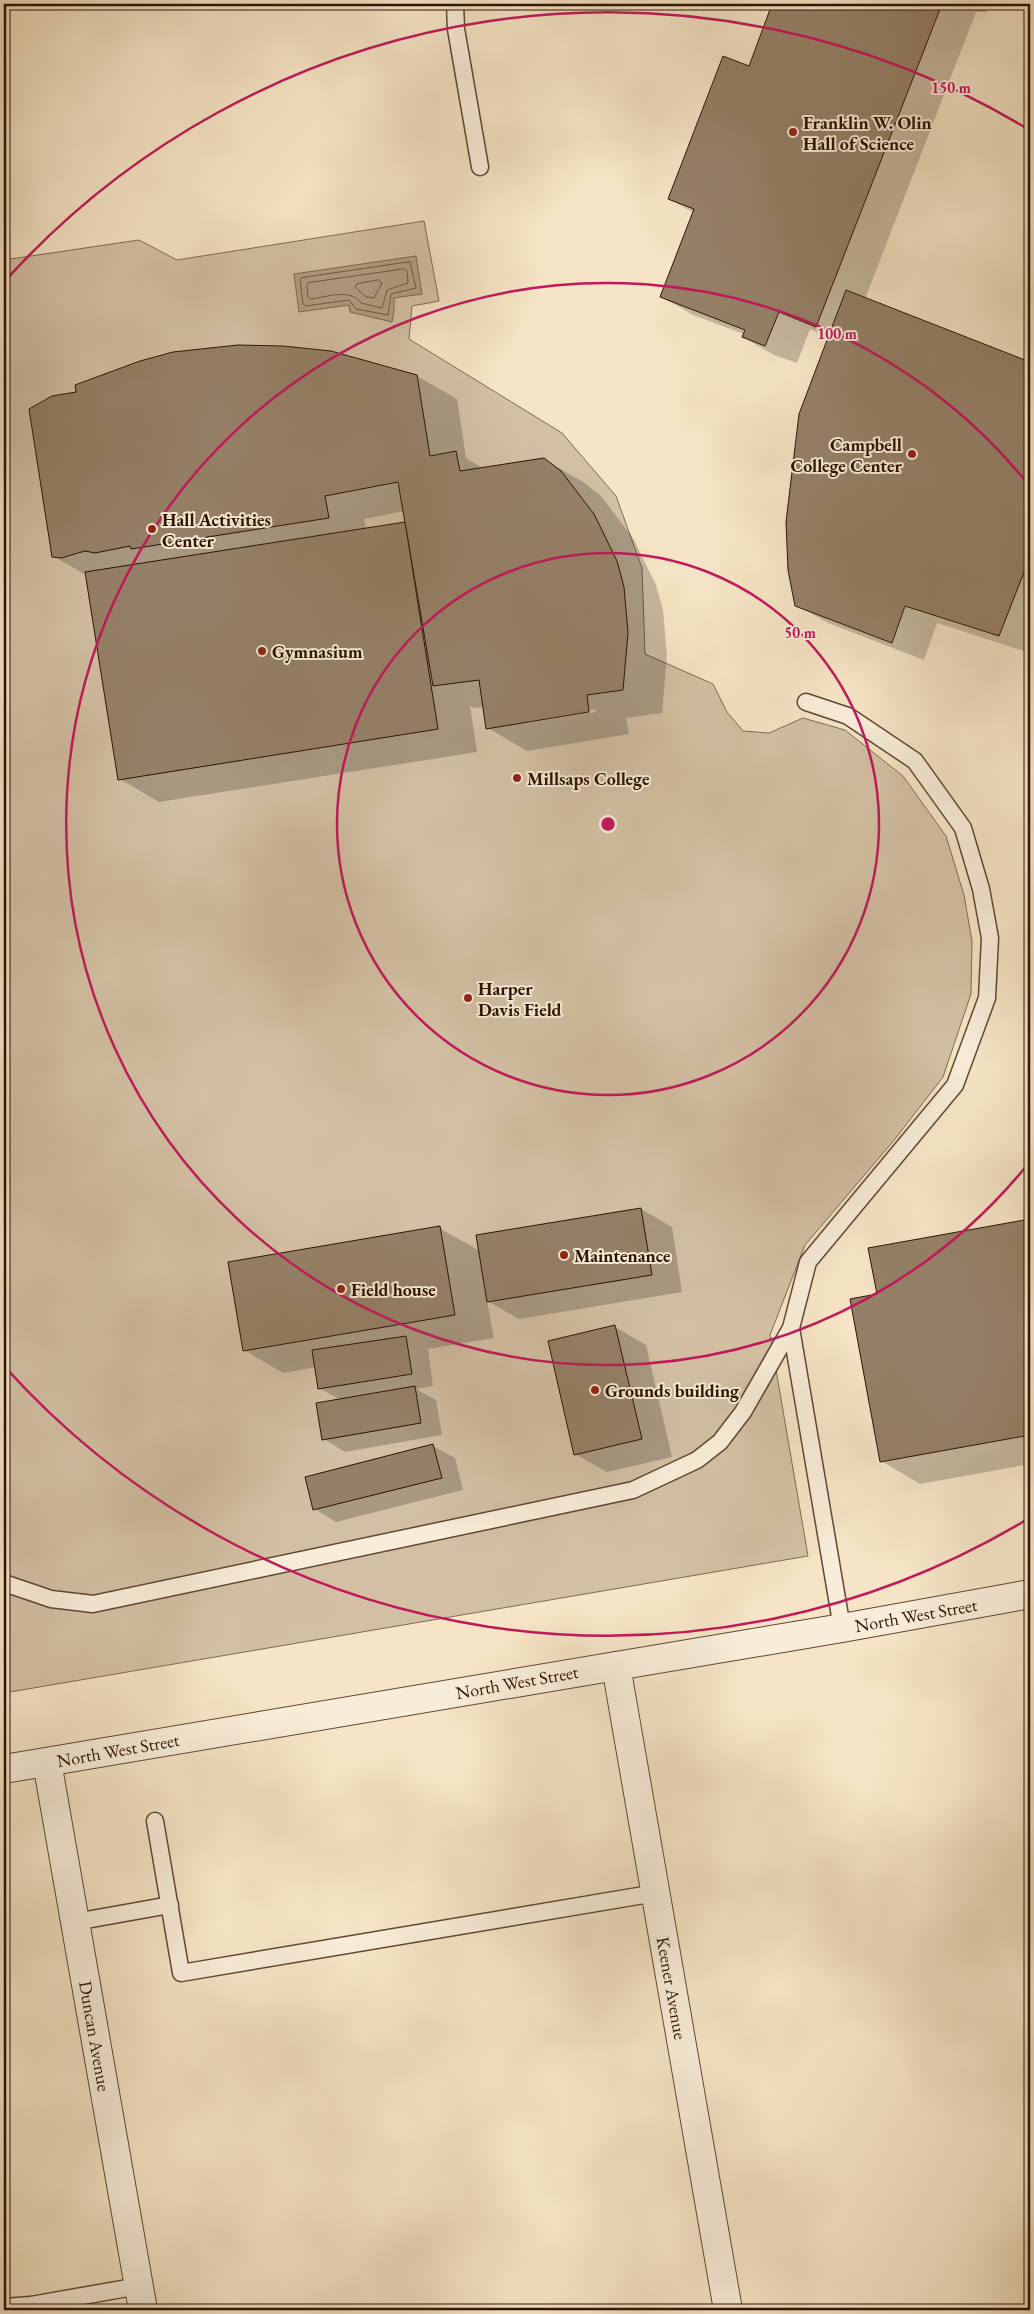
<svg xmlns="http://www.w3.org/2000/svg" width="1034" height="2314" viewBox="0 0 1034 2314" font-family="'EB Garamond',serif">
<style>
.green{fill:#d3c0a4;stroke:#806a53}
.water{fill:#b19d83;stroke:#7c664f}
.shadow{fill:#0003;fill-rule:evenodd}
.lines{fill:none;stroke-linecap:round;stroke-linejoin:round}
.shore{stroke:#6f5842;stroke-width:1}
.building{fill:#958067;stroke:#2d1302}
.service-casing{stroke:#5f4733;stroke-width:19}
.minor-casing{stroke:#5f4733;stroke-width:30}
.tertiary-casing{stroke:#5f4733;stroke-width:30}
.service{stroke:#f8edd9;stroke-width:16}
.minor{stroke:#f8edd9;stroke-width:28}
.tertiary{stroke:#f8edd9;stroke-width:28}
.ring{fill:none;stroke:#c2185b;stroke-width:2.5}
.poi-dot{fill:#8f2418;stroke:#f8edd9;stroke-width:2}
.labels{text-anchor:middle;dominant-baseline:central;stroke-width:4;stroke-linejoin:round;paint-order:stroke}
.poi-label{font-size:18px;font-weight:bold;fill:#2d1302;stroke:#f8edd9;text-anchor:start}
.street-label{font-size:18px;fill:#2d1302;stroke:#f8edd9}
.centre{fill:#c2185b;stroke:#f8edd9;stroke-width:2.5}
.ring-label{font-size:15px;text-anchor:middle;font-weight:bold;fill:#c2185b;stroke:#f8edd9;stroke-width:4;stroke-linejoin:round;paint-order:stroke}
</style>
<rect width="100%" height="100%" fill="#f5e4c5"/>
<filter id="stains"><feTurbulence type="fractalNoise" baseFrequency=".004" numOctaves="4"/><feColorMatrix values="0 0 0 0 .2 0 0 0 0 .09 0 0 0 0 .02 0 0 0 .5 -.17"/></filter>
<radialGradient id="worn" r=".72"><stop offset=".6" stop-color="#630" stop-opacity="0"/><stop offset="1" stop-color="#630" stop-opacity=".3"/></radialGradient>
<polygon class="green" points="424,221 439,301 412,306 409,339 562,433 616,496 642,568 645,654 713,684 727,712 743,731 769,733 803,718 845,730 903,776 946,836 964,895 972,941 971,994 943,1077 895,1139 805,1245 770,1335 808,1556 4,1693 4,260 139,240 177,260"/>
<polygon class="water" points="416,256 422,294 394,298 394,311 392,322 350,312 349,305 299,312 294,274"/>
<g class="shadow">
<polygon points="774,4 987,4 987,12 976,12 865,299 1030,363 1030,653 937,623 924,660 828,623 796,605 788,554 788,505 800,414 829,337 810,329 797,363 774,355 743,337 744,334 693,315 662,297 694,213 669,199 749,67"/>
<path d="M 283,347 L 417,376 L 457,399 L 466,458 L 484,469 L 543,459 L 583,482 L 601,496 L 633,538 L 656,585 L 663,610 L 667,656 L 662,713 L 626,718 L 629,734 L 527,751 L 488,728 L 484,707 L 474,708 L 470,706 L 477,752 L 159,802 L 120,779 L 86,575 L 53,556 L 78,393 L 77,386 L 106,373 L 174,354 L 207,348 ZM 405,511 L 407,523 L 366,529 L 364,519 ZM 595,709 L 596,712 L 521,724 L 521,722 Z"/>
<polygon points="641,1209 672,1227 682,1292 519,1319 487,1301 494,1338 428,1349 433,1386 416,1389 436,1400 442,1435 345,1452 324,1439 341,1400 319,1388 316,1367 283,1373 244,1350 439,1228 480,1251"/>
<polygon points="1030,1220 1030,1464 920,1484 881,1461 878,1295 870,1249"/>
<polygon points="615,1327 646,1345 672,1457 607,1472 575,1454"/>
<polygon points="433,1446 455,1458 463,1490 336,1522 315,1509"/>
</g>
<g class="lines">
<g class="shore">
<polygon points="410,262 416,288 391,294 388,315 356,309 349,300 306,306 303,304 300,280 301,278"/>
<path d="M 404,269 L 407,271 L 408,283 L 387,290 L 382,308 L 361,303 C 350,288 327,297 311,299 L 308,297 L 307,285 L 308,283 Z"/>
<polygon points="379,280 382,283 374,298 366,297 355,287 357,284"/>
</g>
</g>
<g class="building">
<polygon points="772,4 942,4 816,327 779,312 765,346 742,337 745,330 660,297 694,209 668,199 723,56 749,66"/>
<polygon points="846,290 1030,362 1030,557 999,636 905,606 892,643 795,606 788,570 786,522 799,414"/>
<polygon points="238,345 283,346 331,351 417,375 430,456 456,451 460,471 544,458 561,471 594,514 617,561 624,587 628,633 623,690 587,695 589,712 486,729 479,680 433,686 398,482 325,496 329,518 131,549 130,546 95,553 85,551 61,558 52,557 29,409 52,396 76,392 75,385 140,361 173,352"/>
<polygon points="405,522 438,729 118,780 85,572"/>
<polygon points="641,1208 652,1275 487,1302 476,1235"/>
<polygon points="1030,1219 1030,1435 880,1462 850,1299 877,1294 868,1248"/>
<polygon points="440,1226 455,1315 243,1351 228,1262"/>
<polygon points="615,1325 642,1439 574,1455 548,1341"/>
<polygon points="406,1336 412,1374 318,1389 312,1350"/>
<polygon points="415,1386 421,1423 322,1440 316,1403"/>
<polygon points="433,1444 442,1478 313,1510 305,1477"/>
</g>
<g class="lines">
<defs>
<g id="service">
<polyline points="455,4 456,29 480,167"/>
<polyline points="791,1328 842,1628"/>
<polyline points="4,1583 51,1599 93,1604 633,1490 697,1460 720,1442 743,1412 791,1328 808,1262 955,1085 987,998 990,938 981,889 963,828 915,761 848,716 806,702"/>
<polyline points="155,1821 181,1973 656,1893"/>
<polyline points="75,1922 170,1905"/>
<polyline points="4,2307 31,2305 139,2286"/>
</g>
<g id="minor">
<polyline points="616,1666 728,2310"/>
<polyline points="47,1762 143,2310"/>
</g>
<polyline id="tertiary" points="4,1769 842,1628 1030,1594"/>
</defs>
<use href="#service" class="service-casing"/>
<use href="#minor" class="minor-casing"/>
<use href="#tertiary" class="tertiary-casing"/>
<use href="#service" class="service"/>
<use href="#minor" class="minor"/>
<use href="#tertiary" class="tertiary"/>
</g>
<g class="ring">
<circle cx="608" cy="824" r="271"/>
<path d="M1028 1164A541 541 0 1 1 1028 484"/>
<path d="M1026 1520A812 812 0 0 1 5 1367M5 281A812 812 0 0 1 1026 128"/>
</g>
<g class="poi-dot">
<circle cx="793" cy="132" r="5"/>
<circle cx="912" cy="454" r="5"/>
<circle cx="152" cy="529" r="5"/>
<circle cx="262" cy="651" r="5"/>
<circle cx="517" cy="778" r="5"/>
<circle cx="468" cy="998" r="5"/>
<circle cx="564" cy="1255" r="5"/>
<circle cx="341" cy="1289" r="5"/>
<circle cx="595" cy="1390" r="5"/>
</g>
<g class="labels">
<g class="poi-label">
<text x="803" y="122">Franklin W. Olin<tspan x="803" dy="21">Hall of Science</tspan></text>
<text x="902" y="444" text-anchor="end">Campbell<tspan x="902" dy="21">College Center</tspan></text>
<text x="162" y="519">Hall Activities<tspan x="162" dy="21">Center</tspan></text>
<text x="272" y="651">Gymnasium</text>
<text x="527" y="778">Millsaps College</text>
<text x="478" y="988">Harper<tspan x="478" dy="21">Davis Field</tspan></text>
<text x="574" y="1255">Maintenance</text>
<text x="351" y="1289">Field house</text>
<text x="605" y="1390">Grounds building</text>
</g>
<g class="street-label">
<text transform="translate(916 1615) rotate(-10)">North West Street</text>
<text transform="translate(517 1682) rotate(-10)">North West Street</text>
<text transform="translate(118 1750) rotate(-10)">North West Street</text>
<text transform="translate(672 1988) rotate(80)">Keener Avenue</text>
<text transform="translate(95 2036) rotate(80)">Duncan Avenue</text>
</g>
</g>
<circle cx="608" cy="824" r="8" class="centre"/>
<g class="ring-label">
<text x="951" y="93">150 m</text>
<text x="837" y="339">100 m</text>
<text x="800" y="638">50 m</text>
</g>
<rect width="1034" height="2314" fill="none" stroke="#f5e4c5" stroke-width="20"/>
<rect x="5" y="5" width="1024" height="2304" fill="none" stroke="#2d1302" stroke-width="2.5"/>
<rect x="10" y="10" width="1014" height="2294" fill="none" stroke="#2d1302"/>
<rect width="100%" height="100%" filter="url(#stains)"/>
<rect width="100%" height="100%" fill="url(#worn)"/>
</svg>
